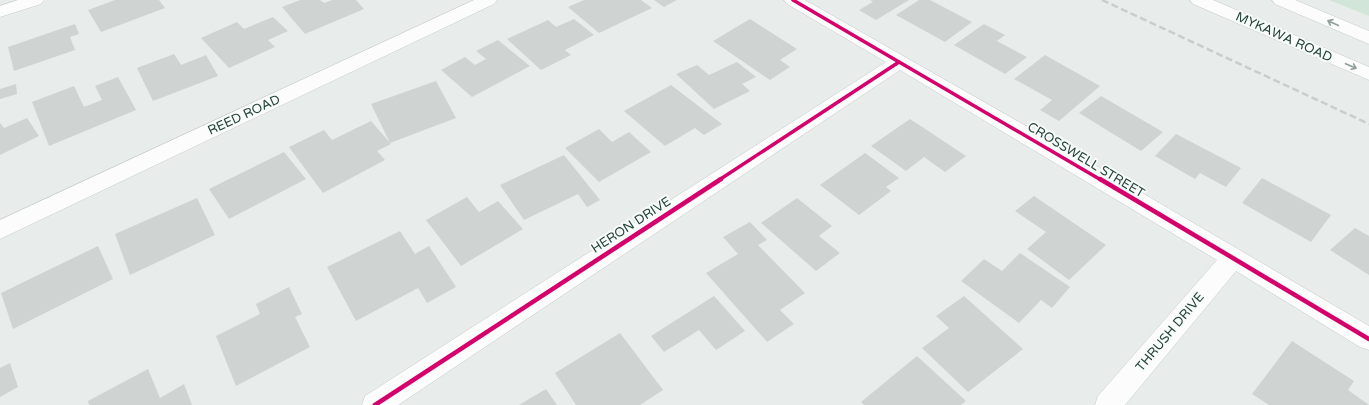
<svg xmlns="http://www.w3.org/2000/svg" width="1369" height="405" viewBox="0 0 1369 405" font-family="'Varela Round',sans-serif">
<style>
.green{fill:#d1e6d8}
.building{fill:#cfd4d2}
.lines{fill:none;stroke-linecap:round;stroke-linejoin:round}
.street-casing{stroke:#c5cac8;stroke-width:1}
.secondary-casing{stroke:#c3cbc8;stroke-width:1}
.street{fill:#fcfcfc;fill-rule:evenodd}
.secondary{fill:#fcfcfc;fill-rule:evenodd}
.rail{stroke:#c9cdcc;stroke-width:2.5;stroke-dasharray:7 3.5;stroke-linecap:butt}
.cycleway-far1-casing{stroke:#f7fbf9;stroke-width:5.5}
.cycleway-casing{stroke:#f7fbf9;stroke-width:7}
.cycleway-far1{stroke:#d6006c;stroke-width:3.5}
.cycleway{stroke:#d6006c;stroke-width:4.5}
.oneway{stroke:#909f9b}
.labels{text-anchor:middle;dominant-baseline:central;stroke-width:4;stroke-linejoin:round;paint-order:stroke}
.street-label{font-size:13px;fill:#24423a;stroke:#f7fbf9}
</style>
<rect width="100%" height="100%" fill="#e8edeb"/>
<polygon class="green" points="1329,0 1369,0 1369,16"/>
<g class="building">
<polygon points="115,0 159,0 165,8 101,32 88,10"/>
<polygon points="300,0 320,0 324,3 332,0 356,0 364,9 305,34 282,7"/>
<polygon points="584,0 641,0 652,8 599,33 568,7"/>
<polygon points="654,0 677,0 664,7"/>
<polygon points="870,0 909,0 876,20 859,10 873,2"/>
<polygon points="919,0 930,0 972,22 945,42 896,15"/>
<polygon points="273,17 288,31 268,40 275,47 229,68 201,38 237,22 244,29"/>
<polygon points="574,19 594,35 565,50 571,55 541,70 507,39 548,20 556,27"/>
<polygon points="750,19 797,49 780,60 790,67 770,80 713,41"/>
<polygon points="75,24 79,34 70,37 75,50 14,71 8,47"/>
<polygon points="984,24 1005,35 997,41 1027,57 1005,74 954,45"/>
<polygon points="498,40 530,66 472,97 441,70 465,57 475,65 486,59 476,51"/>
<polygon points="174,54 181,65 206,55 218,76 153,101 137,68"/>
<polygon points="1045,55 1100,86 1059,121 1040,110 1052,100 1014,79"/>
<polygon points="737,62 756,77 742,84 750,91 714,109 676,74 697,65 709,75"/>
<polygon points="118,77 136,110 49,146 32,102 74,86 84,107 102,100 95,86"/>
<polygon points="436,81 456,118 390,143 371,104"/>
<polygon points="16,84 17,94 0,99 0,89"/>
<polygon points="671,85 722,124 704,135 695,128 665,146 624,111"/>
<polygon points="1101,96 1163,132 1141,151 1079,113"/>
<polygon points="27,118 39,136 0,155 0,123 4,128"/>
<polygon points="910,119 966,156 945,172 924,157 906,171 871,146"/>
<polygon points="371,121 391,144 377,151 385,160 323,193 289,147 324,130 332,140"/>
<polygon points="599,129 612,142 629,132 651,152 599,182 565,148"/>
<polygon points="1176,134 1241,168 1226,187 1200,173 1195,179 1155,156"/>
<polygon points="284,152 306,179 229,219 209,189"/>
<polygon points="865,153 899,178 886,187 891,191 859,215 820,185"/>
<polygon points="564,155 600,200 587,207 578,194 524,220 500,185"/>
<polygon points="1262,178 1331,215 1311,242 1242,203"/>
<polygon points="1034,196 1106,245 1069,280 1027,249 1046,232 1015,211"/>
<polygon points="467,197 479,212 498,201 523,229 461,266 426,220"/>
<polygon points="197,198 215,235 130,275 115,234"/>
<polygon points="797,198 832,226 819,236 840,253 816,271 761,223"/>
<polygon points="750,222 767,240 758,245 805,293 780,310 794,324 767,342 706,273 738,254 723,237"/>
<polygon points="1355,228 1369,236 1369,275 1330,250"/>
<polygon points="400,231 415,254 429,246 456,287 427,303 418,288 356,321 327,267"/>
<polygon points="98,246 113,279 13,329 1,293"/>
<polygon points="1020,253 1070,287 1052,308 1041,300 1019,323 961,281 984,259 1002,271"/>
<polygon points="289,287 302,314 295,317 310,347 236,386 216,336 260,314 256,304"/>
<polygon points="714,296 745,331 716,350 699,330 664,352 651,336"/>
<polygon points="964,296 1023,349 968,392 922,348 949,328 936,316"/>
<polygon points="620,333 663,390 640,405 576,405 555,373"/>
<polygon points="1292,341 1354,381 1348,390 1369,405 1269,405 1252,394"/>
<polygon points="917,356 966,401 961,405 864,405 861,402"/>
<polygon points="10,363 18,387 0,397 0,368"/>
<polygon points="148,369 160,398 184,384 192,405 89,405 88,401"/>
<polygon points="546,389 557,405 519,405"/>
</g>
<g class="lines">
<defs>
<g id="street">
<polygon points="18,0 44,0 41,4 0,17 0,6"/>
<polygon points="474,0 497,0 494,4 0,239 0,220"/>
<polygon points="784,0 805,0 1098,167 1369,326 1369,350 1360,347 1236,271 1125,405 1095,405 1098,396 1217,260 900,70 398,405 362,405 365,396 886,62 787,4"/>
</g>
<g id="secondary">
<polygon points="1190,0 1213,0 1369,67 1369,80 1193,4"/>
<polygon points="1272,0 1295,0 1369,31 1369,44 1275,4"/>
</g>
</defs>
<use href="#street" class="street-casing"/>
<use href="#secondary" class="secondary-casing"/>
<use href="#street" class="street"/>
<use href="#secondary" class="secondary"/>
<polyline class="rail" points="1102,0 1369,124"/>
<defs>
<g id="cycleway-far1">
<polyline points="793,0 1101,180"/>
<polyline points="719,180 899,62"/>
</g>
<g id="cycleway">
<polyline points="1100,179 1369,339"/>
<polyline points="375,405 721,179"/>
</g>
</defs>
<use href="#cycleway-far1" class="cycleway-far1-casing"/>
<use href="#cycleway" class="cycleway-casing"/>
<use href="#cycleway-far1" class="cycleway-far1"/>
<use href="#cycleway" class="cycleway"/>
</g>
<defs><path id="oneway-shaft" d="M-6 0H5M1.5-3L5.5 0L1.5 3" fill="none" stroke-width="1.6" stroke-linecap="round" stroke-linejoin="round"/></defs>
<g class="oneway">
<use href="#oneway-shaft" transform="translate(1333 23) rotate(-156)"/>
<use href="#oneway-shaft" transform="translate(1351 66) rotate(23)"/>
</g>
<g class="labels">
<g class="street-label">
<text transform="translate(1284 37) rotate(24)">MYKAWA ROAD</text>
<text transform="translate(244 115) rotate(-25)">REED ROAD</text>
<text transform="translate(1086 160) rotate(31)">CROSSWELL STREET</text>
<text transform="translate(631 225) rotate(-33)">HERON DRIVE</text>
<text transform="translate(1170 332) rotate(-50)">THRUSH DRIVE</text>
</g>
</g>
</svg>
